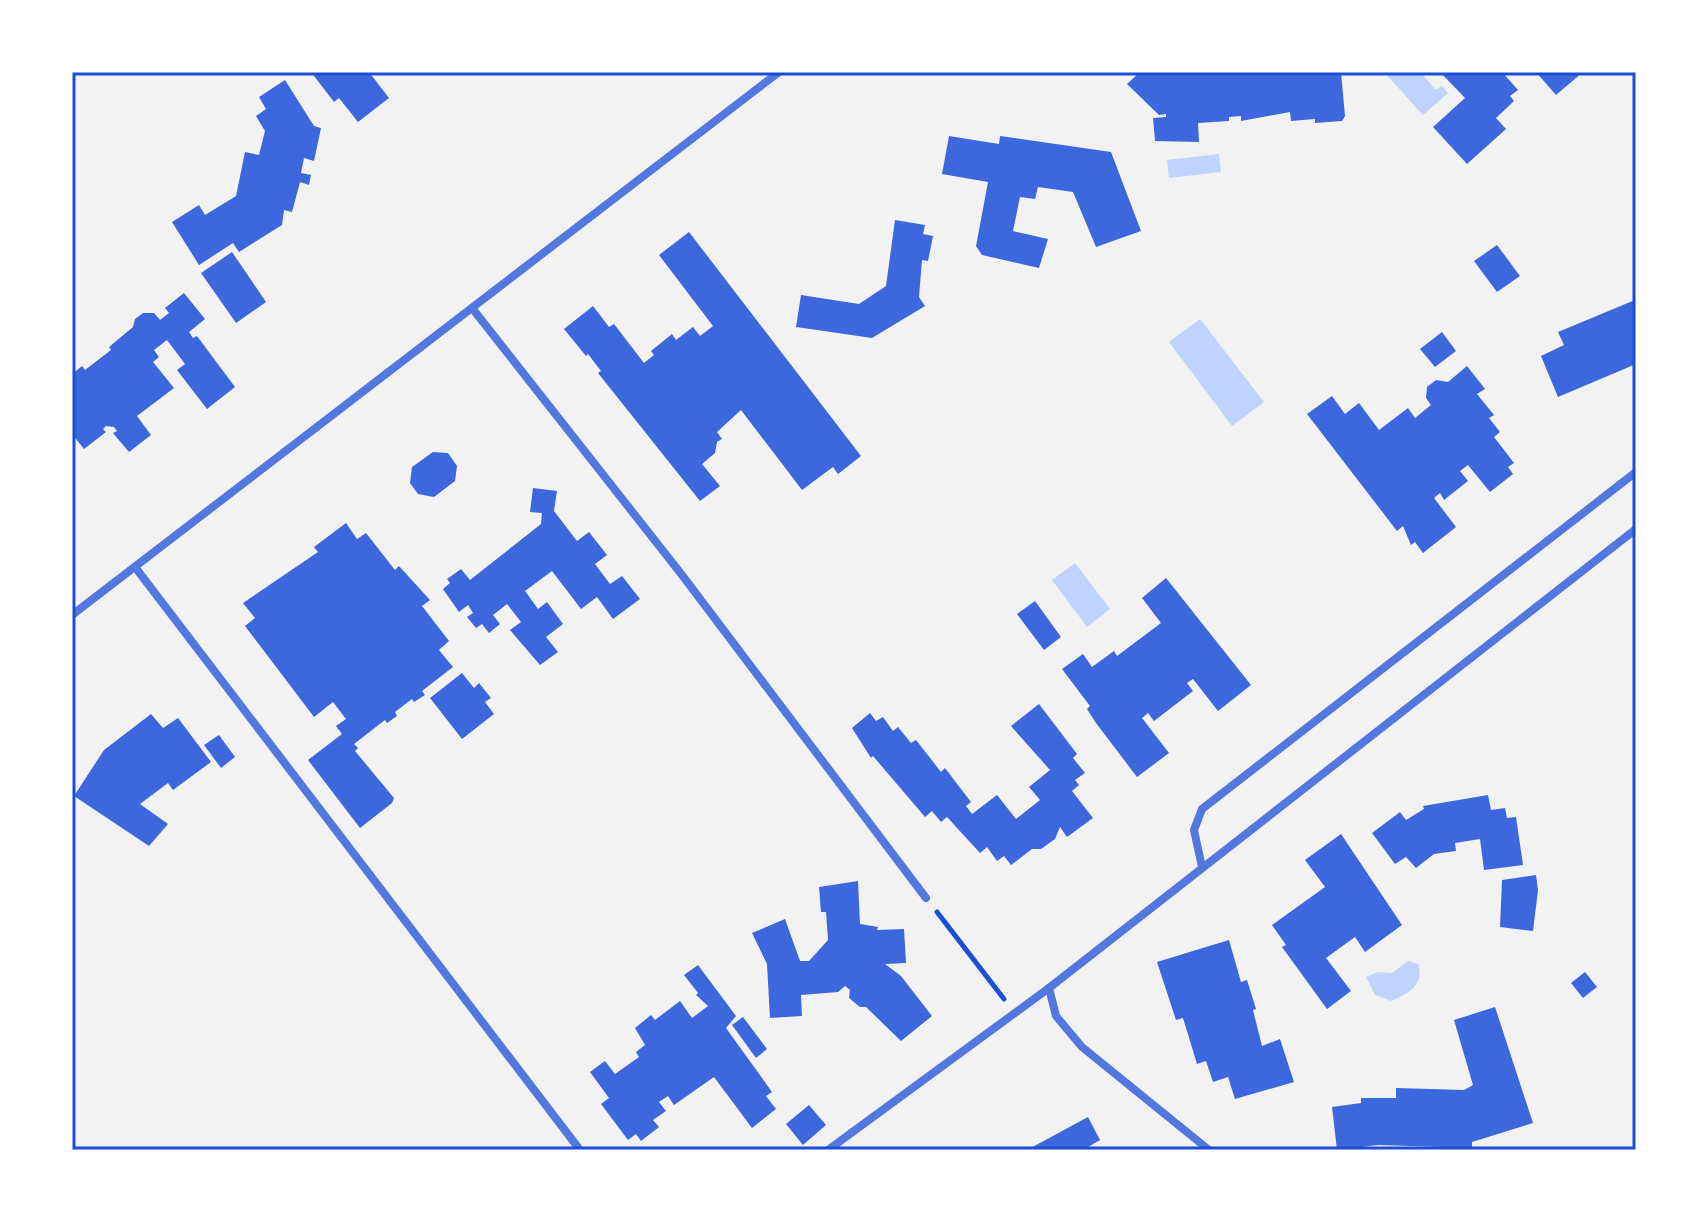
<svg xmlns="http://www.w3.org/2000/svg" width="1708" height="1222" viewBox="0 0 1708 1222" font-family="Commissioner,sans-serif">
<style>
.water{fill:#bfd3fe}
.building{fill:#3d67dc}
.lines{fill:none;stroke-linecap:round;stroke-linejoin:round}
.path{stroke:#1d4ed8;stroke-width:5}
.minor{stroke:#5277de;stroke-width:8}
.neatline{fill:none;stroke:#1d4ed8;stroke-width:3}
</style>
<rect width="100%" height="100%" fill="#f2f2f2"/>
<g class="water">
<polygon points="1384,72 1420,72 1436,90 1442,86 1448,93 1423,115"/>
<polygon points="1219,154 1221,172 1169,178 1167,160"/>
<polygon points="1200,319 1264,402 1232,426 1169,342"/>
<polygon points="1075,563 1110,609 1087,627 1052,580"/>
<path d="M 1408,961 L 1418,964 C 1425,985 1408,994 1391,1001 L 1375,995 L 1366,977 L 1378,972 L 1392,973 Z"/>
</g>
<g class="building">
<polygon points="311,72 369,72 389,98 358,122 339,98 334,102"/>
<polygon points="1140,72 1169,72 1172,75 1341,72 1345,116 1342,121 1315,123 1315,119 1291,121 1290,112 1241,121 1241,116 1229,117 1229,121 1198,123 1199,142 1155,141 1153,118 1166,117 1166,114 1159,115 1127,84"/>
<polygon points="1440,72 1502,72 1518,90 1510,96 1514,101 1496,118 1506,129 1467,164 1433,127 1465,98"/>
<polygon points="1536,72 1583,72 1556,95"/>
<polygon points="285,80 314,126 321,128 314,161 304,158 301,173 311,175 309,185 300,182 292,212 284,210 282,225 239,252 233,243 199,265 172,222 199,205 205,215 236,196 245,152 259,155 265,131 256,116 266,109 259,97"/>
<polygon points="949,136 999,144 1000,136 1111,152 1141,231 1096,247 1073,192 1038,187 1035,199 1020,197 1013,231 1048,239 1039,268 982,255 976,246 988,182 942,174"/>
<polygon points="895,220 925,225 923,234 933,236 928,261 922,260 919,297 925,306 872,338 796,327 801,295 859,304 886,286"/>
<polygon points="689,232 861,456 838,474 833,467 802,490 741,410 717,432 722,439 717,442 715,453 702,464 720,486 700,501 598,373 601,371 588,354 586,356 564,329 593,306 609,327 614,324 644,363 654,355 651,351 672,334 676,340 693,327 700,336 713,326 659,255"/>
<polygon points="1497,245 1520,276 1497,292 1474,261"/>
<polygon points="232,252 266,302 236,323 201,273"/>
<polygon points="184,293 205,319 189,332 193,338 197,336 235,387 207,409 177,370 185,364 167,340 154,350 159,357 153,362 174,388 137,416 151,435 129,452 113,433 117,431 114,427 106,426 103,429 106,432 84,449 72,434 72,374 82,366 85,370 111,350 109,347 133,327 135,319 143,313 154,313 160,320 169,313 165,308"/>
<polygon points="1635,300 1636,364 1558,397 1541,356 1564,345 1558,332"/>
<polygon points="1442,332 1456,351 1435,367 1420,349"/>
<polygon points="1467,366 1485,389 1477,394 1494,415 1489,418 1500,432 1494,437 1514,463 1508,467 1513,474 1490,492 1468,465 1460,471 1468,481 1444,500 1440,493 1434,498 1456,527 1423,553 1415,542 1411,545 1403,526 1397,531 1307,414 1332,396 1345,414 1359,403 1379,430 1408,408 1415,418 1431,405 1426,398 1427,387 1436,380 1448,382"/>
<polygon points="433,452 448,453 457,466 455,481 434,497 418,494 410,483 412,467"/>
<polygon points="533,488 557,491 554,511 577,541 589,532 607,555 595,564 610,584 622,576 640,599 613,619 597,597 581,609 552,571 525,591 538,609 547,602 563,624 546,637 558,652 540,665 510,630 521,622 507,604 493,615 500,624 489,633 482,624 476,628 467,617 473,613 468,605 459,612 443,589 450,583 447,579 461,569 470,580 541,524 542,513 530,512"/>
<polygon points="346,523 357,539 366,533 395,570 399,566 430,600 422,606 449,641 439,650 453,667 422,691 425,695 414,702 412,699 395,712 397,716 387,723 385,720 354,744 358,748 355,751 394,798 392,803 360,828 308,760 342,734 336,726 346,719 333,702 314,717 245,626 255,618 243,603 318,552 314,547"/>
<polygon points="1166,578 1251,685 1218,711 1193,679 1187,683 1193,691 1154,721 1148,713 1142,718 1169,753 1137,777 1096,723 1087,709 1090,706 1062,669 1083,654 1092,667 1114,651 1117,656 1161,623 1142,598"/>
<polygon points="1035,601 1061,637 1044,650 1017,614"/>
<polygon points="462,673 474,688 479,683 491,698 485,702 494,714 462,739 430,698"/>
<polygon points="1039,704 1077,754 1073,758 1085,773 1075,780 1079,785 1072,791 1093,818 1067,837 1060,827 1055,839 1041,849 1032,849 1011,865 1004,856 997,861 987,847 980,853 947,817 941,822 932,811 925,817 873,756 871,758 852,728 870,713 876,721 883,717 893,731 898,727 911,743 916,740 941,772 945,768 971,802 966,806 972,814 997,795 1016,819 1040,800 1029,787 1050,770 1011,726"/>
<polygon points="151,714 163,728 178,718 211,762 173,790 168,783 140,804 168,824 149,846 74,796 104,750"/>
<polygon points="219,735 235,757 221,768 204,745"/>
<polygon points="1488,795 1491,810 1505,808 1507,818 1516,817 1523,865 1484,870 1480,839 1455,843 1456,851 1434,854 1416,868 1406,857 1395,864 1372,833 1400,812 1406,820 1424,809 1423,806"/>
<polygon points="1341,834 1402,925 1365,952 1355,937 1326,958 1351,991 1327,1009 1282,947 1286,945 1272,925 1325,887 1305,860"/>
<polygon points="1536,875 1538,890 1533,931 1500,927 1502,880"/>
<polygon points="858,881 860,924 878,927 877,930 904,929 906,963 885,964 901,976 932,1016 901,1041 866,1007 860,1007 849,998 850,990 845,986 838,992 801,995 802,1016 770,1018 767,964 752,933 785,919 800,961 809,961 828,940 826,912 821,912 819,887"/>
<polygon points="1229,940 1241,982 1247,980 1256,1009 1253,1010 1262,1046 1280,1039 1294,1082 1235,1099 1228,1077 1213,1082 1206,1061 1197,1064 1183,1018 1176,1020 1157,962"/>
<polygon points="698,965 736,1016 726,1028 772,1092 766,1096 776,1109 752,1128 714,1077 674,1105 668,1096 659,1102 666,1111 653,1120 659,1127 641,1141 636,1134 628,1140 601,1104 609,1098 590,1072 605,1061 615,1074 639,1057 636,1052 645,1045 635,1028 651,1015 655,1020 680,1001 692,1018 708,1006 696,995 698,993 684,975"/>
<polygon points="1585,972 1597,987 1583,998 1571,983"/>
<polygon points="1495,1007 1533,1123 1472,1142 1472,1148 1378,1145 1337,1150 1332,1107 1361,1103 1361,1098 1396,1098 1396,1088 1464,1090 1473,1085 1454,1020"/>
<polygon points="743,1017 767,1049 756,1058 732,1025"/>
<polygon points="809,1105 826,1125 803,1145 786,1124"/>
<polygon points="1088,1117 1100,1140 1083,1150 1027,1150"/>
</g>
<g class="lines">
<polyline class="path" points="937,912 1004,999"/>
<g class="minor">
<polyline points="472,308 682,575 926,898"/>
<polyline points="135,567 580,1150"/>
<polyline points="72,615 779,72"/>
<polyline points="1202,867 1194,830 1202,809 1636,472"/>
<polyline points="1049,988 1056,1016 1082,1047 1209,1150"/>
<polyline points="828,1150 1049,988 1636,529"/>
</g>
</g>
<rect width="1708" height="1222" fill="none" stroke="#ffffff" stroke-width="148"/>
<rect x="74" y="74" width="1560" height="1074" class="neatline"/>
</svg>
